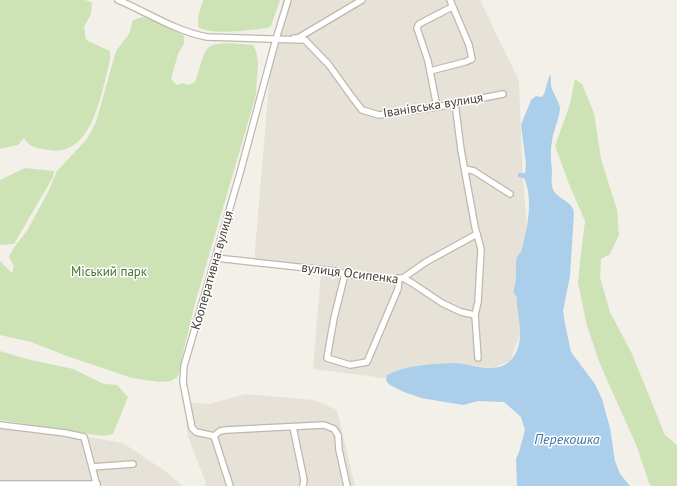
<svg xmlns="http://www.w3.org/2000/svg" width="677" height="486" viewBox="0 0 677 486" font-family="'PT Sans',sans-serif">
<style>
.residential{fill:#e6e2d8}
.green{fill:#cde3b6}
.water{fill:#abceea}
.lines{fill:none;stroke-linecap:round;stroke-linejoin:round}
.minor-casing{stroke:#beb8ac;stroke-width:8}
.minor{stroke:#fff;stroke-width:5.5}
.labels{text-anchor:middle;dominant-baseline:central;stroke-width:3;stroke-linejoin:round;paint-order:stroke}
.street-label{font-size:13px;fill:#464138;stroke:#fff}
.park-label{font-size:13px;fill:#477231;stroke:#fff}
.water-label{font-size:14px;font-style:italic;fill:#3b76a8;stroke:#fff}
</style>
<rect width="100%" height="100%" fill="#f3f0e9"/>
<g class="residential">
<polygon points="283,0 480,0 519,81 522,161 527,232 523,326 510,361 493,368 458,364 383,378 313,369 321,272 254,262 271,60"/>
<polygon points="245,394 314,400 337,410 355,486 205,486 206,483 188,437 184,402 209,404"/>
<polygon points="0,423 9,423 123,443 165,471 183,486 0,486"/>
</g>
<g class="green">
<path d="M 0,0 L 84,0 L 89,1 L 92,3 L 91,14 L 84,27 L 86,40 L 110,51 L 110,60 C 102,90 93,159 48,150 C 38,148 29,148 24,138 L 18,145 L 0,149 Z"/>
<path d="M 203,0 L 280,0 L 271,26 L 268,28 C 252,30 211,36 198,27 L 198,17 Z"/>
<path d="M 143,17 C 158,20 172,28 184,36 L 184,44 L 178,54 L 171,79 L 177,85 L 182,83 L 189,85 L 195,82 C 198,74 202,56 207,49 C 213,40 242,44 253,45 C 262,60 256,78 256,95 L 196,300 L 183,353 L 180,371 L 177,377 L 171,381 L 159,382 L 132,378 L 64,355 L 31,342 L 0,335 L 0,261 L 12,273 L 14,266 L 9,257 L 13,249 L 28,229 L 48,192 L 57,171 L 87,139 L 96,122 L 116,51 L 129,34 L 133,20 Z"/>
<polygon points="575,79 582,84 594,113 601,159 617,210 619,235 610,254 601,259 600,277 610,312 632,354 665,435 677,445 677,486 652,486 649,483 637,447 600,364 587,326 578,283 581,253 585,221 569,184 555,146 570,104"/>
<polygon points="25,168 54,171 53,177 14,244 0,245 0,180"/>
<polygon points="0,351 27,359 73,369 104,384 117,385 128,397 113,434 103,436 0,420"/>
</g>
<path class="water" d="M 550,74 C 552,78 550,81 551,85 C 552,93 559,100 560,108 C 560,116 553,132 552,141 C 550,151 551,161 552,171 C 552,176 551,181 552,186 C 554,199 573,200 574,213 L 570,276 L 563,311 L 565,324 L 571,352 L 595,384 L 602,399 L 610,428 L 615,461 L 620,474 L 630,486 L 517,486 L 516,459 L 519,452 L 525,430 L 521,417 L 504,402 L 478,401 L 463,405 L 421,398 L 404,392 L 390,385 L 386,381 L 387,375 C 406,365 432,364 453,363 C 470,363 497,376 511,360 C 525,344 519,323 517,304 C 517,302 517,300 517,298 C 516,295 515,296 514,293 C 513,288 516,283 516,278 C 517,269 513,259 521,252 C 527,231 534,199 524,178 L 518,177 L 518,173 L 525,173 L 526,164 L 521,125 L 531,100 L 536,96 L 542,97 L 544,94 Z"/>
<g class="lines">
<defs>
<g id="minor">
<path d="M 118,0 C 147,12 175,31 207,37 L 305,40 L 329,65 L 352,97 L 362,110 L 379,115 L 437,107 L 503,94"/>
<polyline points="294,38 298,38 362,0"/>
<polyline points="430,71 465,62 472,59 469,45 450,0"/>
<polyline points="455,103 461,150 475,227 481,249 478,302 475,315 478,358"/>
<polyline points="437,107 428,61 417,28 419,24 452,7"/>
<polyline points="465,169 474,171 510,194"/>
<polyline points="216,258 335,271 345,274 388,280 403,278 412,283 442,303 461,312 475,315"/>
<polyline points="345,274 334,318 327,358 350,365 367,362 398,289 399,278"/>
<polyline points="403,278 426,262 477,234"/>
<polyline points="0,425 65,433 84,437 97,486"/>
<polyline points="293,427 304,480 303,486"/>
<polyline points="214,436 196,432 192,428 183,382 184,366 240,173 276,39 288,0"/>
<polyline points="214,436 220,431 226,430 324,425 334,429 338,435 339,450 347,486"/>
<polyline points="214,436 230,486"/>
<polyline points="92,467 133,464"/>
<polyline points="0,484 97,484"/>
</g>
</defs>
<use href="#minor" class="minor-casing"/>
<use href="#minor" class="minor"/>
</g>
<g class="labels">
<g class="street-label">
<text transform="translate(433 105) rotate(-9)">Іванівська вулиця</text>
<text transform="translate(212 270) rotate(-74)">Кооперативна вулиця</text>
<text transform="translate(350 273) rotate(7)">вулиця Осипенка</text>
</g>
<g class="park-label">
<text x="109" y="271">Міський парк</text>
</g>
<g class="water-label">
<text x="567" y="439">Перекошка</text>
</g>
</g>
</svg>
